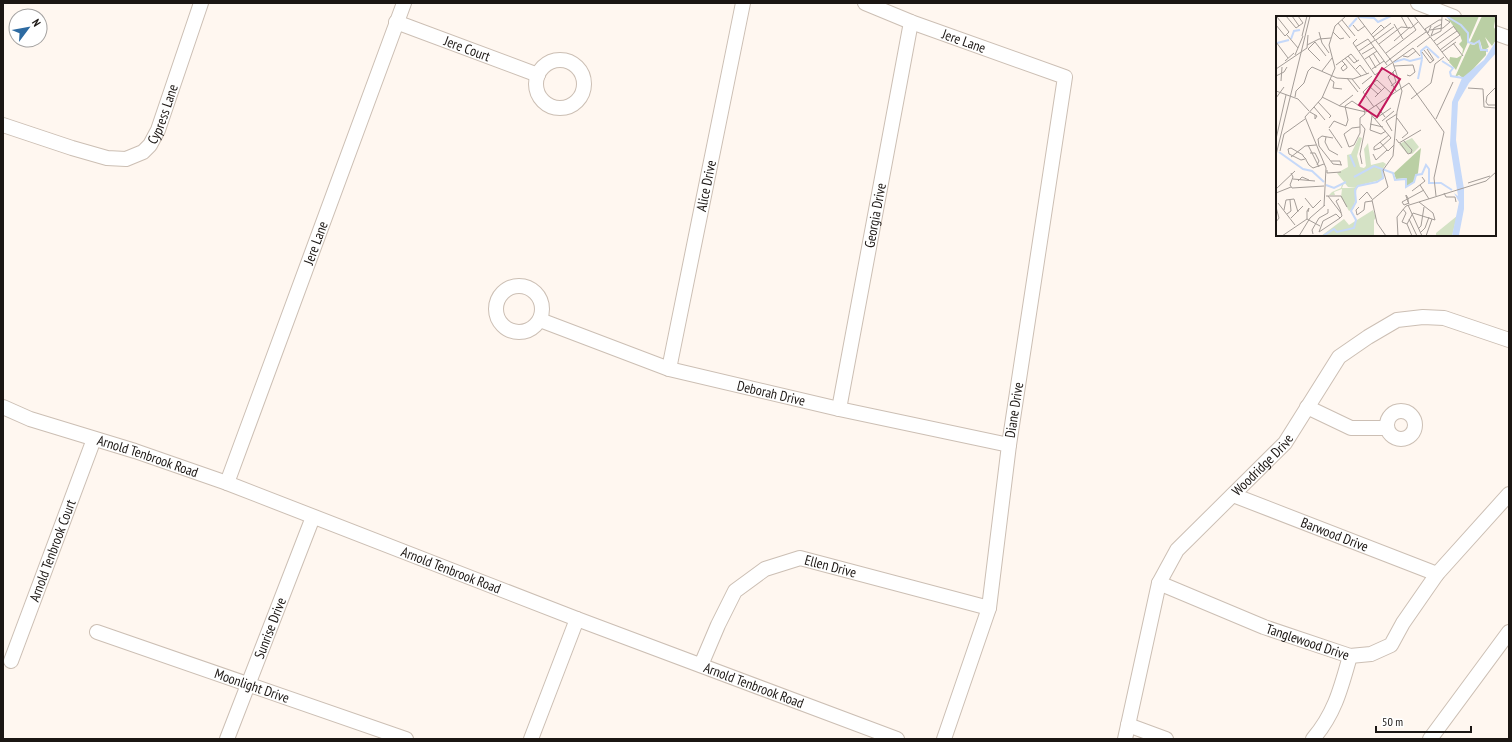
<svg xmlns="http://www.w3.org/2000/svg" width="1512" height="742" viewBox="0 0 1512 742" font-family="'PT Sans Narrow',sans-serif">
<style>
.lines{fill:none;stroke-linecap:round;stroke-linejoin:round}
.minor-casing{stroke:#ccbfb4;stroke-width:16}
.minor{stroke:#fff;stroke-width:14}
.labels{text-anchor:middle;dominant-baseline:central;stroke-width:3;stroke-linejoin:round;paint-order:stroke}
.street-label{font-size:14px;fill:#1b1613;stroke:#fff}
.inset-river{fill:none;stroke:#c6d9f9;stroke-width:2}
.inset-road{fill:none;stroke:#a49d98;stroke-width:1}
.view{fill:#c2185b;fill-opacity:0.15;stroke:#c2185b;stroke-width:2}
.inset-edge{fill:none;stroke:#1b1613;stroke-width:2}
</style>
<rect width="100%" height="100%" fill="#fff7f0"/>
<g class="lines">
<defs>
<g id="minor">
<path id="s1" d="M 865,3 L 911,22 L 1065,77 L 1009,445 L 989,608 L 944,739"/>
<polyline points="1418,3 1454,17"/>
<path id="s2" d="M 396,22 L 538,75"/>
<polyline points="1495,33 1509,38"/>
<circle cx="560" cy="84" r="24"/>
<path id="s3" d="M 3,125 L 72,148 L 107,158 L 126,159 L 143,152 L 150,145 L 158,130 L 201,3"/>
<circle cx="519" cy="309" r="23"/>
<path id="s4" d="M 540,320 L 669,369 L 839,409 L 1009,445"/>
<path id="s5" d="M 669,369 L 743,3"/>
<path id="s6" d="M 3,407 L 30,419 L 135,451 L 227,483 L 577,619 L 897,739"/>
<polyline points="1307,407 1351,428 1387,428"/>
<path id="s7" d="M 839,409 L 911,22"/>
<circle cx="1401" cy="425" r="14"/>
<path id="s8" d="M 227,483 L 404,3"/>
<path id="s9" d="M 1233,495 L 1437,574"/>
<path id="s10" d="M 1159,583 L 1264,627 L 1350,656 L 1371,654 L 1391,645 L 1403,623 L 1437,574 L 1509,494"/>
<path id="s11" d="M 97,632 L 406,739"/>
<path id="s12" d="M 11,661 L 94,439"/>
<path id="s13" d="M 701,665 L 718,625 L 735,591 L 765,569 L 800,558 L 989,608"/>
<polyline points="1128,725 1166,739"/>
<path id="s14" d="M 227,739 L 313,517"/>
<polyline points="531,739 577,619"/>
<path id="s15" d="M 1125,739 L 1159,583 L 1177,550 L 1285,443 L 1339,357 L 1368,337 L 1397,320 L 1423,317 L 1444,318 L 1509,340"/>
<path d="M 1313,739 C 1335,713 1341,688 1350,656"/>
<polyline points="1430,739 1509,632"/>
</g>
</defs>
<use href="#minor" class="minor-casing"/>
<use href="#minor" class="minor"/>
</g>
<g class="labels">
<g class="street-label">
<text stroke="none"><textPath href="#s1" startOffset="106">Jere Lane</textPath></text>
<text stroke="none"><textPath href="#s2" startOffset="76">Jere Court</textPath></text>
<text stroke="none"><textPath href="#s3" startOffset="190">Cypress Lane</textPath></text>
<text stroke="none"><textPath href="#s5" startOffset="187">Alice Drive</textPath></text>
<text stroke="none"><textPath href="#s7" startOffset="197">Georgia Drive</textPath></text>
<text stroke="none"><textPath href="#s8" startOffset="256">Jere Lane</textPath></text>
<text stroke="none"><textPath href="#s4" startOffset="243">Deborah Drive</textPath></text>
<text transform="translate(1014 410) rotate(-81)">Diane Drive</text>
<text stroke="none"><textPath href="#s6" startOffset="153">Arnold Tenbrook Road</textPath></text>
<text stroke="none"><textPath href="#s15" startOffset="318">Woodridge Drive</textPath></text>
<text stroke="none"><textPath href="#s9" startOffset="109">Barwood Drive</textPath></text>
<text stroke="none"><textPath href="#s12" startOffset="118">Arnold Tenbrook Court</textPath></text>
<text stroke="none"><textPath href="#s13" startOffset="187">Ellen Drive</textPath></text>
<text stroke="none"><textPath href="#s6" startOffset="477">Arnold Tenbrook Road</textPath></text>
<text stroke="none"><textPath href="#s14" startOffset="119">Sunrise Drive</textPath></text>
<text stroke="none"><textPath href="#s10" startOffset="160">Tanglewood Drive</textPath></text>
<text stroke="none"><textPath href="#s6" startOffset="801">Arnold Tenbrook Road</textPath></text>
<text stroke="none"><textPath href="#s11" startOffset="164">Moonlight Drive</textPath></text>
</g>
</g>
<g transform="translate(1276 16)">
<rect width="220" height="220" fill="#fff7f0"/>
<path d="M 83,121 L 86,122 L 81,140 L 84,151 L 88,152 L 90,150 L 88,133 L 92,127 L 95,149 L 107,146 L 110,148 L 106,154 L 108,163 L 81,170 L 78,192 L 73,195 L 65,181 L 66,173 L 58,176 L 59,179 L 53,179 L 56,176 L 65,172 L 66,168 L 68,167 L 66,172 L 80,172 L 72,171 L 61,157 L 72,151 L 71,139 L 75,138 ZM 136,122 L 143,131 L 136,138 L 131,137 L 123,128 ZM 97,194 L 100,202 L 98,204 L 98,220 L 45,220 L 68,203 L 73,209 ZM 181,200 L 176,220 L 160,220 L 160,217 Z" fill="#d4e2c5"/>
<path d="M 170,0 L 203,0 L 180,54 L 173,46 L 174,41 L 181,42 L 186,39 L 187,33 L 183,28 L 186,25 L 184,19 ZM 206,0 L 220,0 L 218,10 L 218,13 L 220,10 L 220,24 L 216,30 L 209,21 L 213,31 L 207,35 L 204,25 L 198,28 L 194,26 ZM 203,25 L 204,34 L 210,35 L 210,39 L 188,63 L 183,59 L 179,61 L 194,28 L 198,29 ZM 145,132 L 142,157 L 137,166 L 130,171 L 130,162 L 120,163 L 118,157 Z" fill="#bacfa4"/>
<path d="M 220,25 L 220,37 L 193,67 L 182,86 L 180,124 L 188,173 L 188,193 L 183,219 L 176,220 L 183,186 L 178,177 L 182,180 L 174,129 L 176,86 L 186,62 L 208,44 Z" fill="#c6d9f9"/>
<path class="inset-river" d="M 170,0 L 185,9 L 192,17 L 192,26 L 198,28 L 203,25 L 205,34 L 211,34 L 211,36M 83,1 L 98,2 L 102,6 L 115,0M 73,11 L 81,2M 15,23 L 18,15 L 24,14M 1,27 L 13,24M 151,31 L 163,42M 166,45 L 177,52 L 174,56 L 175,60 L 187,62M 118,46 L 128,43 L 134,45 L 146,42 L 145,35 L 151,30M 142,63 L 146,43M 3,136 L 27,153 L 36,155 L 48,166M 74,139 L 79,151M 78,161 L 98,150 L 117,157 L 119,164 L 130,163 L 130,171 L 138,166 L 140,159 L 146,158 L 150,149 L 153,153 L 153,167 L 165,167 L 176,174M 50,169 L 58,172 L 70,166M 47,220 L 58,213 L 61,216 L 78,212 L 80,204 L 75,195 L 80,186 L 79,174 L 82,170 L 101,166 L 107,162 L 106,153"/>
<path class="inset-road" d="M 10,0 L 20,12 L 27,7 L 22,0M 16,0 L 23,10M 81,0 L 117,47 L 126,75 L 121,96 L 117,140 L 107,154 L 112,171 L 96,184 L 101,207 L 110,220M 125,0 L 131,11M 131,0 L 140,14M 138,0 L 173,45M 1,1 L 13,16 L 9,20M 66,4 L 79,20M 62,7 L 74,22M 118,8 L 127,23M 0,9 L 9,20M 77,9 L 82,15 L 89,10M 155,10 L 152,17 L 149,13 L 163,4 L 166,4M 154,14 L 167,12 L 174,6 L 169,3M 43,16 L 46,27 L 53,37M 57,16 L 64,23 L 68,22M 11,19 L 22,32M 95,19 L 105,9 L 108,12M 26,20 L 31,0M 155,20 L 165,15 L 166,1M 155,20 L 158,12 L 166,8M 97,21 L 115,7M 81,23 L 77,27 L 99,59 L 137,32 L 144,40M 100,24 L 118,11M 118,25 L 134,11M 158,25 L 178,10M 0,26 L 12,42M 39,26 L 32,33 L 44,45M 39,26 L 50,40M 136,26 L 150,16M 177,27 L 187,40M 103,28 L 125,11 L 135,12 L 142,6M 122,28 L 140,14M 31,29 L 43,23 L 55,22M 161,29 L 181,15M 79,31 L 92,23 L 111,49M 141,31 L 154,21M 148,34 L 157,45M 164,34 L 184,19 L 178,11M 83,35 L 99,24M 146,36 L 154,47 L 158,44 L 151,33M 166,36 L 180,26M 97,37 L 104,48M 110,37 L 122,28M 86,38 L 98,31M 19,39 L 27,20M 72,40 L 78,47 L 83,44M 93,40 L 100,52M 127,40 L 132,41 L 140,35M 69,42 L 85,60M 89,43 L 101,35M 9,45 L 18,37M 66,45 L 69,48 L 71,51 L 71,52 L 67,55 L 65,52 L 69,48M 109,47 L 136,26M 60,49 L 75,38 L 81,45M 118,50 L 137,49 L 139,56 L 134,60 L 131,59M 0,53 L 31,32 L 32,19M 80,53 L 84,49 L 91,58M 96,53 L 108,45M 119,54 L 112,61 L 120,75M 46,55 L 56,42M 0,60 L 8,56 L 11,51M 71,62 L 82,76M 54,63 L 58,66 L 57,72 L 66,73M 76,63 L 84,73M 5,65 L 6,51M 97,67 L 106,75M 86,68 L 96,60M 93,70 L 102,78M 115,70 L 120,66 L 117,56M 220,71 L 211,80 L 210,86 L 212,89 L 220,89M 192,72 L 207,73 L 208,91 L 220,92M 0,75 L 22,83 L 33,95M 19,81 L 20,75 L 28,67 L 32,55 L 36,51 L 61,62 L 77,63 L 93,57M 46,81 L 64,90 L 90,96 L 133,67 L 168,116 L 158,162 L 160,180M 99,81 L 109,71M 0,82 L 8,71M 135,83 L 155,67 L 159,48 L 168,41M 42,86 L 55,100 L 53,102M 100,89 L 109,101M 63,90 L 77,79M 38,91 L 49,104M 98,91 L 87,76 L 93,70 L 101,64 L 116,78M 34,96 L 41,100 L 39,103 L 39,99M 93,96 L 115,122 L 104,132 L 98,134M 96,100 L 94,114 L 105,118 L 110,115M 121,102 L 132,117 L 126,122M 99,103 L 115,92M 160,103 L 177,66M 106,105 L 118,95M 85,108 L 89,113 L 84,138 L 86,148M 94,108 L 107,111M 220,111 L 220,133M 53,112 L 58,105 L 70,110 L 72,104 L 69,90 L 76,85 L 88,93 L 89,98 L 84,102 L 84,117 L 78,129 L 73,131 L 68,118 L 76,112 L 84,111M 53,113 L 66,132M 116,115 L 110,105 L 121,98M 50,121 L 49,126 L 53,134 L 62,139M 57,122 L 46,120 L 42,123 L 43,130 L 57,148 L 66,149M 0,123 L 10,79M 120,123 L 123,127 L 145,114M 104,126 L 112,135 L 118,129M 124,127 L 132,138 L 135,137 L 136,134 L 127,124M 32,129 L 43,151M 98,134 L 98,131 L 113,119M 4,135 L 8,118 L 29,103M 34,137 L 39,137 L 43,145 L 41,149M 97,138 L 100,144 L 111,134M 0,139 L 34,0M 15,141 L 29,130 L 40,129M 29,143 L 25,144 L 13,138 L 12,133 L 15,132 L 27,139 L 27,140 L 30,143 L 30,144 L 33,149 L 37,152 L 48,148M 55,145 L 64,145 L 65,149M 51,154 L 51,157 L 65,156M 15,157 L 17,161 L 14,169 L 16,172 L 48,170M 17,163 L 39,165M 22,165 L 26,161 L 33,164M 192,167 L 214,160M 144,169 L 153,183M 0,173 L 19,155M 136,175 L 149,165 L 146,161M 0,177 L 15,171M 168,177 L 170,181 L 179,181 L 180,186M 50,180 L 65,180 L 71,191M 52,180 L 65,197M 29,182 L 37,192 L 45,184M 63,183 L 60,185 L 64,193 L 66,200 L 64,202M 83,184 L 91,176 L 96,183M 132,186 L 132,182 L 130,179 L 130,180 L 133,188M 143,186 L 157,197 L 159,204M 2,187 L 19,209M 133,187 L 128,189 L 126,186 L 148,174M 132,189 L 146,220M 48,190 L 50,152 L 29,101 L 46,82 L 59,52 L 53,29 L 59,10 L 70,0M 0,191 L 3,202 L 0,206M 83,191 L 80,194 L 81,199 L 88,194 L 89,186 L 96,185M 127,193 L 130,197 L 126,206 L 131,208M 8,194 L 10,184 L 18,183 L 22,196M 11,198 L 15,195 L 14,184M 60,198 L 64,202 L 43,216 L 47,205 ZM 15,202 L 27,190M 31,203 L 31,195 L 33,192 L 32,196M 133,203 L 141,220M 142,213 L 145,210 L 148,191M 144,217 L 149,212 L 153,201M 37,218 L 36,214 L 43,202 L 52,197 L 52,193M 6,220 L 31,203 L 44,210M 23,220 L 34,202 L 49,189M 122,220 L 121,201 L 130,190 L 210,165 L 220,156M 136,220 L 131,208 L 137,197 L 159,204M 150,220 L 156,203"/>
<path class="view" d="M 106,52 L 124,63 L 101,101 L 83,89 Z"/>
<rect width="220" height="220" class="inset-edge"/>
</g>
<rect width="1512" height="742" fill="none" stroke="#1b1613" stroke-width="8"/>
<g transform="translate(28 28) rotate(58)"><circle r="19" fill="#ffffff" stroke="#a4a2a1"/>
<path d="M0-3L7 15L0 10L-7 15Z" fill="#2d6aa1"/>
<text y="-6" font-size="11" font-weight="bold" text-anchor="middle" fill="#1b1613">N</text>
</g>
<path d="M1376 726v6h95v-6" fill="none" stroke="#1b1613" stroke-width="2"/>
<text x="1382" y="726" font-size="12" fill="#1b1613" stroke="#ffffff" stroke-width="3" paint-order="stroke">50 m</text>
</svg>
